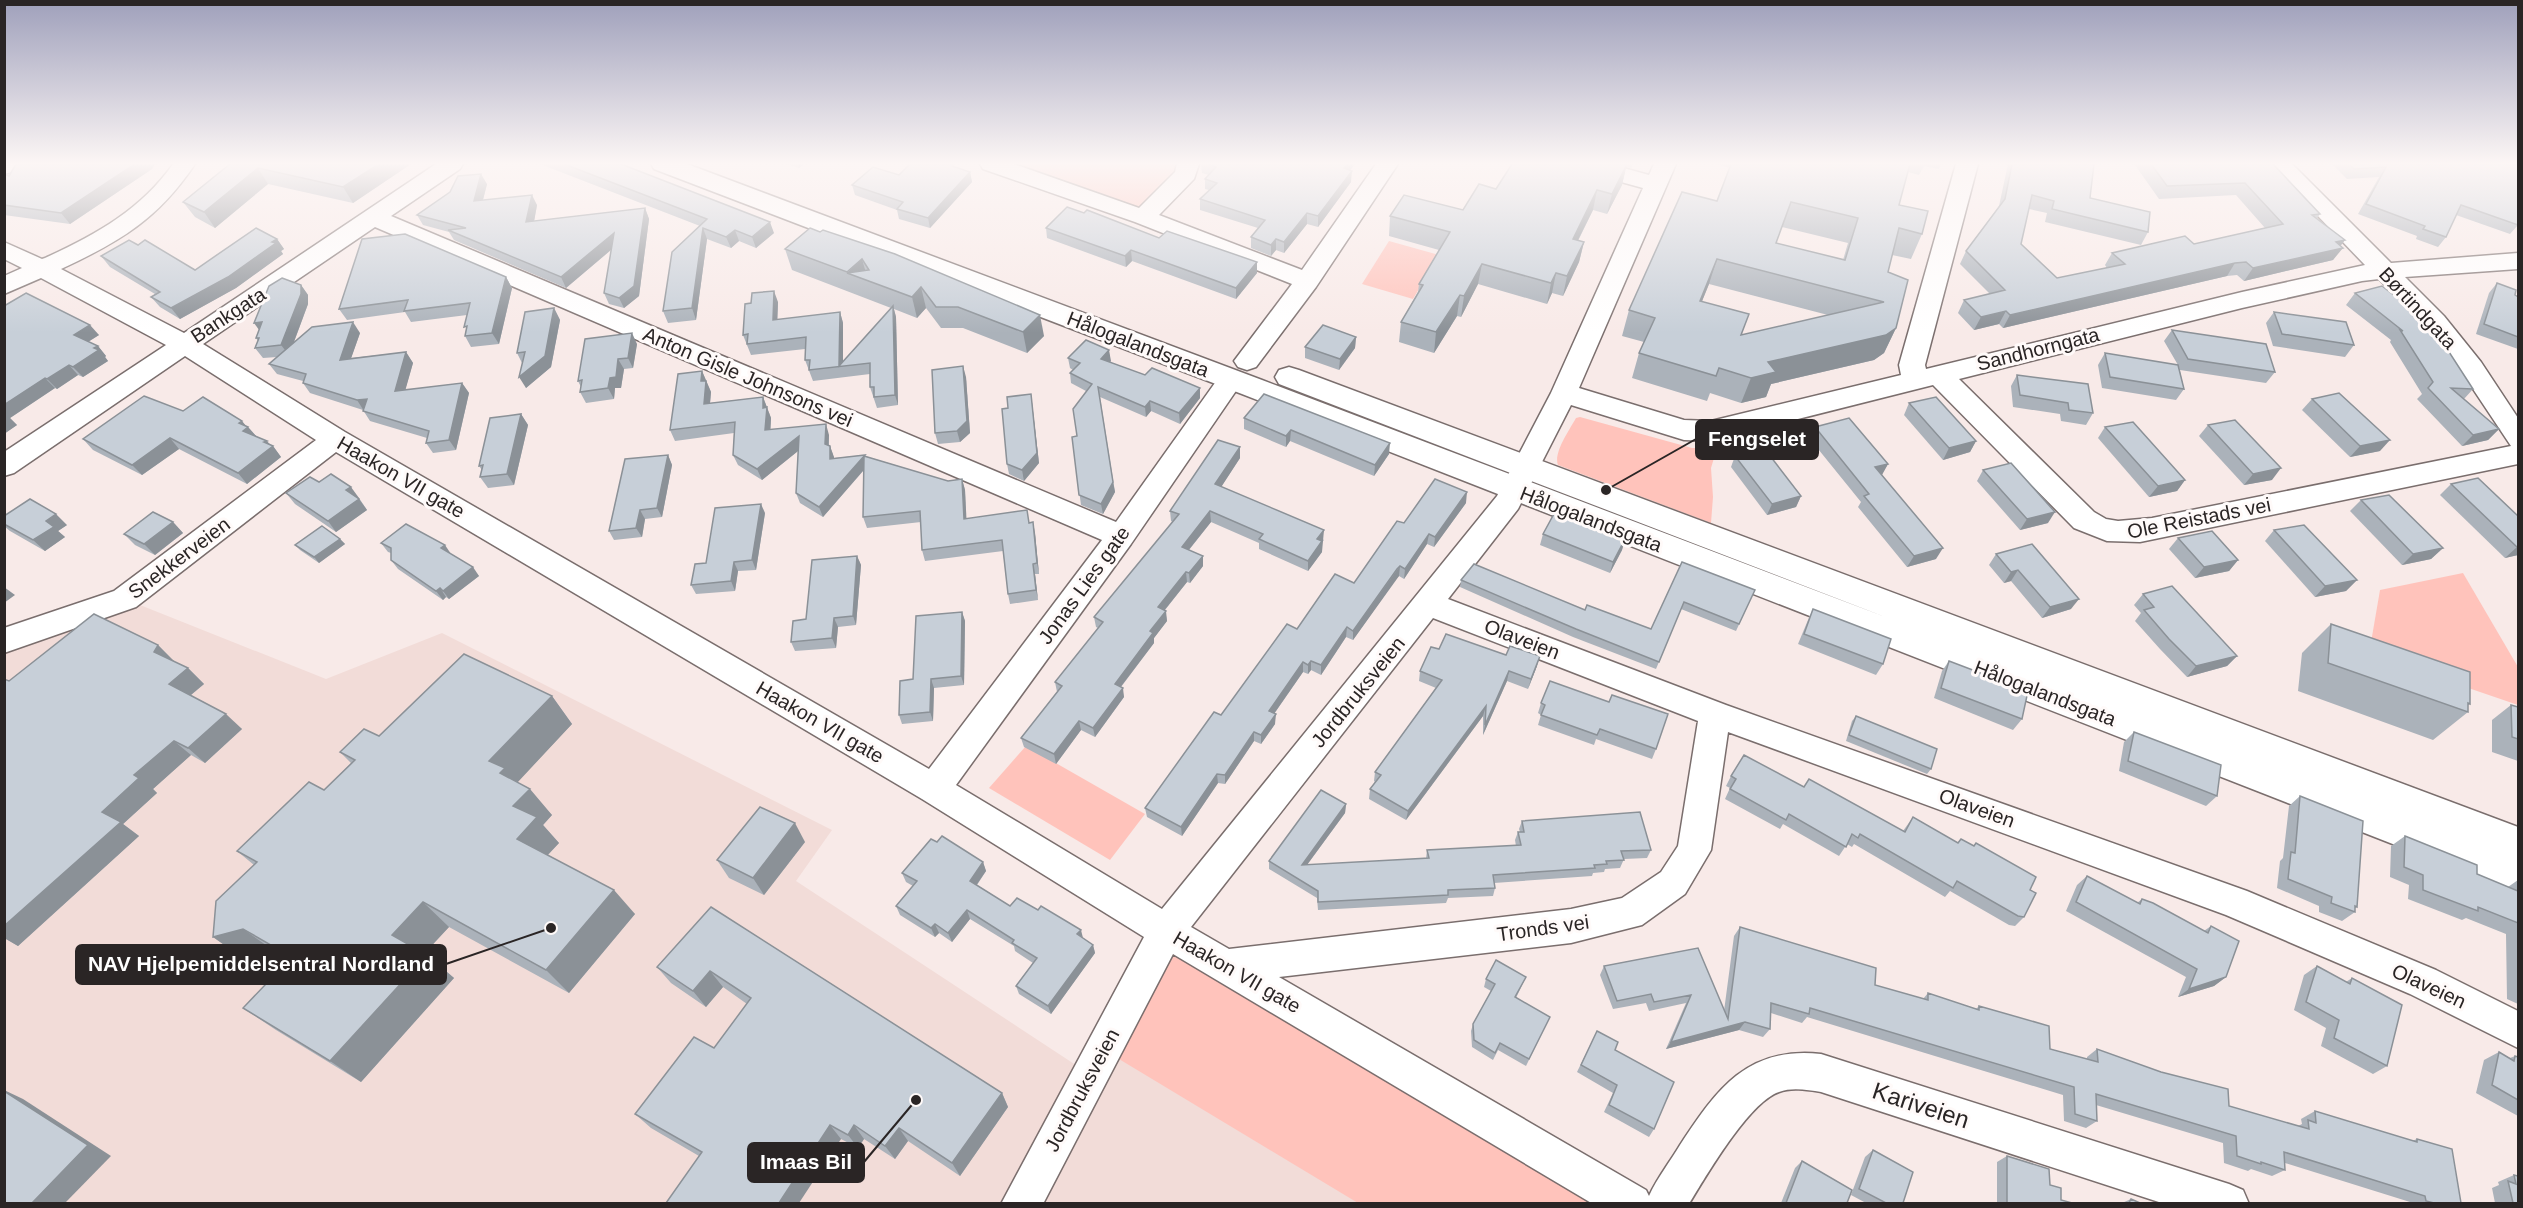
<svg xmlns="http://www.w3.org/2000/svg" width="2523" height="1208" viewBox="0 0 2523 1208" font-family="Helvetica,sans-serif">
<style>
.built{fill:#f2dcd8}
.green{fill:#ffc3bb}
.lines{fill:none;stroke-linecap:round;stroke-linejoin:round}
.minor-casing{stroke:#7a6e6d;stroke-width:3}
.tertiary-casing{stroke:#7a6e6d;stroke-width:3}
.minor{fill:#fff;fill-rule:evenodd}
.tertiary{fill:#fff;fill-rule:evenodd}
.wall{fill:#abb2ba;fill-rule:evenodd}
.shaded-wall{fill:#8b9197}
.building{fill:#c7cfd8;stroke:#8b9197;stroke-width:1.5;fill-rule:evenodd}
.labels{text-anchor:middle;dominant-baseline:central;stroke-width:6;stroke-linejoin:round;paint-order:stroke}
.street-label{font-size:20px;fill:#2a2525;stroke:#fffaf9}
.near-street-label{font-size:24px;fill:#2a2525;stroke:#fffaf9}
.leader{fill:none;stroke:#2a2525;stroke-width:2}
.callout-dot{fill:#2a2525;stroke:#fffaf9;stroke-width:2}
.callout{fill:#2a2525;stroke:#2a2525;stroke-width:2}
.callout-label{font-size:21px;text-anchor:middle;font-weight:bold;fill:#fff}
</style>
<rect width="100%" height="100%" fill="#f8eae8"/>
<polygon class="built" points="125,599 326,679 442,633 832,830 796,881 1091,1075 1104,1050 1632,1203 5,1203 4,641"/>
<g class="green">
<polygon points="991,164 1188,164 1143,217"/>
<polygon points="1389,241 1439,255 1413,299 1362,284"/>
<path d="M 1580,417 L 1692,448 L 1717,448 L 1711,468 L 1713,497 L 1711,523 L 1558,465 C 1553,453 1570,429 1576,418 Z"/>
<polygon points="2463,573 2518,667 2518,705 2369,654 2380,590"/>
<polygon points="1026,746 1145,814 1110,860 989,788"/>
<polygon points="1166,931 1632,1203 1358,1203 1104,1050"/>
</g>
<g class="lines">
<defs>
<g id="minor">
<polygon points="4,164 20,164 12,172 4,174"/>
<path d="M 173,164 L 195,164 C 158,219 121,241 61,269 L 184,333 L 436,164 L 463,164 L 460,169 L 391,216 L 1116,522 L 1222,373 L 1231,370 L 1240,373 L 1244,379 L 1240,385 L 1131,544 L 956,785 L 1162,909 L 1497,496 L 1551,393 L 1643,188 L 1574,169 L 1571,164 L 1609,164 L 1649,175 L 1654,164 L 1676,164 L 1579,388 L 1684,420 L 1711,421 L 1901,375 L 1899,365 L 1956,164 L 1978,164 L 1925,365 L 1926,369 L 2242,292 L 2365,265 L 2268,164 L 2292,164 L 2391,263 L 2518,253 L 2518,269 L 2405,277 L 2444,316 L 2481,362 L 2518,418 L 2518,464 L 2140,542 L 2107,541 L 2074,528 L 1933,385 L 1711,441 L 1684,440 L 1571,405 L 1518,509 L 1448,599 L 1726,705 L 2247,891 L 2436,970 L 2518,1011 L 2518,1048 L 2410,994 L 2226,915 L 1728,732 L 1711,850 L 1685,894 L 1642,925 L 1571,943 L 1279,977 L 1646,1190 L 1649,1196 C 1657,1178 1670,1162 1680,1145 C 1717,1089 1747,1046 1821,1054 L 2229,1184 L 2243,1190 L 2249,1204 L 2165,1204 L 1821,1092 C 1808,1090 1792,1087 1779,1092 C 1749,1102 1706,1176 1689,1204 L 1593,1204 L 1173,954 L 1043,1204 L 1001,1204 L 1144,937 L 922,799 L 336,452 L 136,607 L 4,653 L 4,628 L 114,591 L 316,440 L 185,356 L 14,473 L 4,476 L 4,452 L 166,345 L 41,278 L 4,294 L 4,276 L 22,268 L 4,259 L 4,242 L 42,259 L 45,258 C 95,235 141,210 173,164 ZM 375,227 L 1102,540 L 929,769 L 345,432 L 203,344 ZM 2379,279 L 2426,328 L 2463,374 L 2511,446 L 2152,518 L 2118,521 L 2106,519 L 2094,512 L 1959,379 L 2242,308 L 2362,281 ZM 1433,618 L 1698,721 L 1678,846 L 1661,872 L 1622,898 L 1571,909 L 1229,949 L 1191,927 Z"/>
<polygon points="980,164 1014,164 1139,208 1175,172 1177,164 1199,164 1194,179 1159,215 1302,270 1376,164 1398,164 1316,287 1256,367 1247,370 1238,367 1234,361 1292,284 1135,222 983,169"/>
</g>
<polygon id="tertiary" points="651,164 687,164 1262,380 1888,618 1279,384 1275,377 1279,370 1289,367 1299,370 2518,827 2518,893 1242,394 654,169"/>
</defs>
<use href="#minor" class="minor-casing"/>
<use href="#tertiary" class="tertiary-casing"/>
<use href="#minor" class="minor"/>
<use href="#tertiary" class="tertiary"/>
</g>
<g class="wall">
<polygon points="16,164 155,164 152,169 70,224 4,215 4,174 9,176"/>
<polygon points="230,164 411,164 353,203 268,184 215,228 195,217 183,202"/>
<polygon points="540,164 621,164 774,233 756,248 739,241 731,248 707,239 696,320 668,323 663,311 700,226"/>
<polygon points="786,164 804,164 799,168"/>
<polygon points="1201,164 1355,164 1350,170 1351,182 1318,227 1307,224 1284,253 1276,250 1271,256 1251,248 1251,237 1258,228 1200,210 1200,199 1209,190 1205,189 1205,179 1209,175 1202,173"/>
<polygon points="1512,164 1633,164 1631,168 1626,166 1622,185 1607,214 1593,210 1578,241 1584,242 1579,262 1563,296 1552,293 1547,304 1478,284 1461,317 1457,316 1434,353 1399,342 1401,322 1418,292 1419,284 1439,250 1389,236 1390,216 1463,210 1496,189"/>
<path d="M 1717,164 L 1941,164 L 1939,169 L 1924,166 L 1919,175 L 1908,172 L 1899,205 L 1922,234 L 1911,259 L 1892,255 L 1888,272 L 1896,328 L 1884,353 L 1874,360 L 1771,384 L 1766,397 L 1741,403 L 1710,393 L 1707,401 L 1632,378 L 1639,353 L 1644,342 L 1622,336 L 1629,310 L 1717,201 L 1730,168 ZM 1782,227 L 1848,243 L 1843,260 L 1776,243 ZM 1709,284 L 1828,315 L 1742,335 L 1702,301 Z"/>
<polygon points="2008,164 2094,164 2090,198 2148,232 2141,245 2045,222 2047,213 2029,209 2021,244 2057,278 2107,268 2105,265 2112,253 2194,244 2265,228 2236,195 2159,199 2135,165 2130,164 2273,164 2320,214 2317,218 2341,246 2333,260 2244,281 2237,275 2227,276 2003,328 1999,324 1974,330 1958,313 1964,300 1990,294 1960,264 1966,251 1999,206"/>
<polygon points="2332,164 2518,164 2518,225 2510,234 2456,215 2446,237 2438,247 2416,239 2417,236 2358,214 2379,177 2347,179"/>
<polygon points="958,168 970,172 972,182 930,228 899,219 897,210 855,195 852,185 899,175"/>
<polygon points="487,184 483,200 537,205 534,221 645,208 649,219 639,296 624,308 609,304 604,293 611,250 566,288 454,240 449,232 423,225 417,215 450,192"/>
<polygon points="810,228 1044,336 1027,353 963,328 941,328 926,308 917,318 894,309 896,317 898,405 877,408 870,387 870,374 813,381 805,360 805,349 751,355 743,335 751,303 778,302 777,320 840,312 843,323 843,362 891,308 792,270 785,249"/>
<polygon points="1046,228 1159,238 1257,273 1236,299 1132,261 1126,267 1047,238"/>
<polygon points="277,239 284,249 281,251 283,254 236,288 180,319 160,307 151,297 155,294 110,267 101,256 138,245 195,270"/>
<polygon points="506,277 512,288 499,344 471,347 465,336 466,330 467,315 411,322 405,312 347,320 339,309"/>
<polygon points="2497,283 2518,297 2518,349 2476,334 2489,293"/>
<polygon points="301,285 308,295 308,304 294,342 360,333 351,358 406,352 413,363 405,390 462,383 469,393 456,450 433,453 426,443 427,438 370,421 363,410 310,393 303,383 303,381 277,374 269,364 277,357 263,358 255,348 258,341 256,338"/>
<polygon points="2382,286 2473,389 2464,399 2499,429 2488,440 2462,446 2417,399 2422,394 2390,342 2391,340 2346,305 2355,293"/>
<polygon points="4,306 99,335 88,342 98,346 106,356 105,357 108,361 83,377 78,375 57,389 55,388 10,418 17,425 4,434"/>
<polygon points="554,308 560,320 551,367 526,388 522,363 517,353"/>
<polygon points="2274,312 2354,345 2345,357 2273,346 2266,323"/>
<polygon points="2172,330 2275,372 2266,383 2180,370 2179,367 2184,389 2176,400 2102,388 2098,365 2105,353 2178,365 2164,341"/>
<polygon points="1356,337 1355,348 1339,370 1305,358 1305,347"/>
<polygon points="637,344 633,368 624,369 621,388 615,388 614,399 586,403 580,392 581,387 578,381"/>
<polygon points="1068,358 1111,361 1110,362 1145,375 1200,388 1200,398 1180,424 1151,411 1146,417 1100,397 1115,492 1103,514 1081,505 1072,437 1077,436 1086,391 1071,383 1070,373 1073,370 1070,368"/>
<polygon points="702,371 711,392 710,403 763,397 771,418 770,430 829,435 829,446 830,446 834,458 865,455 865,456 948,481 962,479 965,490 966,518 1030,523 1035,533 1039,574 1035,574 1038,600 1010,604 1008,594 1003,551 925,561 922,550 921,522 867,528 863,517 864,470 823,517 800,503 796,493 798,451 762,480 738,465 733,455 734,433 675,441 670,430"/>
<polygon points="2017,375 2093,413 2086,425 2061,421 2060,414 2013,407 2011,386"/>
<polygon points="966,377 970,433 960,442 938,444 935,433"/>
<polygon points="1031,394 1039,463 1024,481 1009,474 1007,464 1008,408"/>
<polygon points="2312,399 2380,451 2350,457 2302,410"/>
<polygon points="1909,403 1976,441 1970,452 1943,460 1904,415"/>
<polygon points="183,411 248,427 256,436 273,446 281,457 247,484 179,449 142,475 93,450 83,439"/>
<polygon points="521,414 528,425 514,485 488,488 480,477 482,470 479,466"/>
<polygon points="1244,418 1389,454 1374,476 1290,441 1286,447 1244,429"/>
<polygon points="2208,425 2272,480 2244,485 2199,436"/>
<polygon points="1815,427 1888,464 1881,475 1936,559 1907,567 1858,507 1861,502 1810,439"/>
<polygon points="2105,427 2185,480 2177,491 2149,497 2098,438"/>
<polygon points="1240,447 1240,458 1221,487 1324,540 1322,542 1322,552 1308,571 1259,549 1259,543 1211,522 1189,550 1203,556 1203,566 1190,583 1187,582 1165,610 1167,621 1154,638 1154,643 1121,687 1124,697 1095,737 1081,730 1056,764 1024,747 1021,738 1057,692 1055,682 1098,628 1096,627 1094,617 1173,522 1171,521 1170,511"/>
<polygon points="668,455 672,465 662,517 645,519 642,537 614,540 609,531"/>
<polygon points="1735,456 1801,496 1796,507 1767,515 1731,467"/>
<polygon points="1983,470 2048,523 2020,530 1977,481"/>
<polygon points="319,482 359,498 367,510 336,532 295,504 286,493"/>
<polygon points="2451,484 2518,516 2518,555 2505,558 2440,495"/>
<polygon points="2361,500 2443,548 2431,559 2402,565 2350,511"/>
<polygon points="1466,503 1434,547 1427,544 1404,579 1399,576 1396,579 1353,640 1346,637 1321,675 1311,670 1308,674 1303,672 1274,714 1275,724 1261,744 1254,741 1225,784 1218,783 1182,836 1147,817 1145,808 1221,715 1297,629 1354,583 1404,523"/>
<polygon points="765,513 756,570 738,571 735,591 696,594 691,585 706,563"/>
<polygon points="4,516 67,525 58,531 65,537 45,551 10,531 4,526"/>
<polygon points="173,522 183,533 155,555 135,545 124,534"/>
<polygon points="2274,530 2357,580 2346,591 2315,597 2265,541"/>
<polygon points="1543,534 1625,539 1622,550 1610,573 1540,545"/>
<polygon points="2178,538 2238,560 2229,571 2195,578 2169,549"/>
<polygon points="340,539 345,544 319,563 300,550 295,545"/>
<polygon points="381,543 451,554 479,576 449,599 446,597 443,600 398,569 391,560 391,553 388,552"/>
<polygon points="1996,554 2071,609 2042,618 2011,581 2004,583 1989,565"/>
<polygon points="857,556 861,565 856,625 838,627 836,648 795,651 791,642 806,619"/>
<polygon points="1682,562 1755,590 1736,631 1681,609 1656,669 1573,637 1460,587 1461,580 1585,610 1651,629"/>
<polygon points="2143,594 2237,656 2227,666 2187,677 2160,649 2135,621 2141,613 2134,605"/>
<polygon points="1813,609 1883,664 1876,675 1798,644 1808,620"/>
<polygon points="962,612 965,621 964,685 934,688 933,721 902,724 899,715 913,679"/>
<polygon points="2331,624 2470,704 2468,705 2468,712 2433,740 2298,691 2302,653"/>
<polygon points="158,645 174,662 188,668 204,684 191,695 242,729 205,763 191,755 153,789 157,793 123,824 139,836 18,946 6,939 9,681"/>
<polygon points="1439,649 1537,666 1528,689 1507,681 1483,735 1483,716 1406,820 1369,799 1370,789 1375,782 1374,781 1375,772 1436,688 1419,681 1420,671"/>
<polygon points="1949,661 2022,719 2013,730 1934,698 1942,671"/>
<polygon points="552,696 572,724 517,782 552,815 543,825 559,843 548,855 635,914 569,993 449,927 425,953 454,978 361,1082 276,1030 243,1008 288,961 287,959 276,952 247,961 213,937 254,865 237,851 324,790 351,763 340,752 379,736"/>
<polygon points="1541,703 1656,749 1652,759 1596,739 1594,745 1538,725 1541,715 1538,713"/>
<polygon points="2511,705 2518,707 2518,761 2492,752 2492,720"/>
<polygon points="1856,716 1931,769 1927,774 1846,741 1852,721"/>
<polygon points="2134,732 2217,796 2206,806 2119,771 2124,742"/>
<polygon points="1731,776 1804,787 1903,831 1913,817 1958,843 1961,839 1974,846 1976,843 2030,890 2024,917 2015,926 2009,925 1950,891 1945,897 1854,844 1852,847 1847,844 1839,856 1783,824 1780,829 1725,799 1730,788 1726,786"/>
<polygon points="2300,796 2357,907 2355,908 2355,912 2342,921 2319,912 2319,906 2277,888 2280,861 2283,858 2289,806"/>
<polygon points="1346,804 1345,813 1307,865 1426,859 1427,850 1516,846 1515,840 1518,832 1520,832 1519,829 1522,821 1651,850 1647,858 1624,859 1620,868 1605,869 1604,872 1593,873 1592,876 1494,883 1495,888 1493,896 1448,898 1446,903 1318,910 1317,898 1269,869 1269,861"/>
<polygon points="2405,836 2477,874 2508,887 2518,880 2518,1004 2507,999 2506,934 2466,918 2462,920 2408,899 2409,885 2390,877 2391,846"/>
<polygon points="805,842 764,895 729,878 717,860"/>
<polygon points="937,842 983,862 986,871 977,885 1010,906 1083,938 1093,945 1095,953 1051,1014 1019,994 1016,986 1033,963 1015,951 1014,946 970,919 952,942 939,933 935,937 900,915 896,906 913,886 906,882 902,873"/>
<polygon points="2087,876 2137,903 2142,899 2204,931 2211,926 2226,977 2214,986 2178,997 2186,977 2066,911 2077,885"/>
<polygon points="711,907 1002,1093 1008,1107 960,1176 908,1141 895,1159 864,1139 858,1148 841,1139 699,1156 651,1128 635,1114 714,1048 747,1004 723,987 706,1007 671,983 657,967"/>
<polygon points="1740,927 1875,985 1923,999 1928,993 1976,1009 1979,1006 2050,1049 2087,1059 2087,1057 2097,1049 2229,1106 2298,1126 2302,1124 2301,1119 2315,1111 2412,1141 2417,1139 2461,1203 2410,1203 2410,1202 2285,1163 2285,1170 2272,1176 2251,1169 2248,1171 2224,1163 2223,1143 2096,1105 2097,1121 2086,1128 2064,1121 2063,1095 1807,1017 1802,1023 1771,1013 1770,1029 1763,1037 1739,1030 1666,1049 1686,1003 1649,1011 1646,1003 1613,1009 1600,975 1604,966 1698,948 1724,1011 1734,936"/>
<polygon points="2317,966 2346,982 2352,978 2387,1066 2373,1074 2321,1046 2326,1028 2294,1010 2304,975"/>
<polygon points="1526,977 1516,998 1550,1017 1526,1066 1498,1050 1493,1060 1472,1047 1471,1031 1473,1024 1491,991 1484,987 1486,979"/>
<polygon points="1597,1031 1654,1129 1649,1137 1604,1112 1613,1093 1577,1072"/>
<polygon points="2499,1052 2510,1058 2515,1056 2518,1057 2518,1116 2476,1093 2484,1060"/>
<polygon points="1873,1150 1903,1203 1866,1203 1851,1195 1865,1157"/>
<polygon points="2007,1156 2050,1185 2061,1200 2072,1203 1997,1203 1997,1162"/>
<polygon points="1802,1161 1847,1203 1781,1203 1795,1168"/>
<polygon points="2514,1175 2518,1176 2518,1203 2495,1203 2492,1188 2499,1185 2498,1182"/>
<polygon points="2131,1199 2140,1203 2122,1203"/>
</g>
<g class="shaded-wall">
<polygon points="135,164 155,164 152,169 70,224 61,213"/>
<polygon points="379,164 411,164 353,203 343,187"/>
<polygon points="798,164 804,164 799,168"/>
<polygon points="1347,164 1355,164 1343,179 1344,168"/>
<polygon points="1627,164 1622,185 1607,214 1612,194"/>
<polygon points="258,168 268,184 215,228 204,212"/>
<polygon points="1352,171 1351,182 1318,227 1318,216"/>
<polygon points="970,172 972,182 930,228 928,218"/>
<polygon points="481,174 487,184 480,211 474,201"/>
<polygon points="1597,190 1593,210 1568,260 1573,239"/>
<polygon points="532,195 537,205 532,233 526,222"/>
<polygon points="645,208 649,219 639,296 624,308 619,298"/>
<polygon points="1307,213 1307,224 1284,253 1284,242"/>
<polygon points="770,222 774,233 756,248 752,237"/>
<polygon points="703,228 707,239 696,320 692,308"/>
<polygon points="735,230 739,241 731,248 726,237"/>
<polygon points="614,233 619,243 566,288 561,277"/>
<polygon points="277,239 284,249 281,251 283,254 236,288 180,319 171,308"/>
<polygon points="1276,239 1276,250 1271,256 1271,245"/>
<polygon points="2345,240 2339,248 2343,248 2333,260 2244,281 2253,268"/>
<polygon points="1584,242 1579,262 1563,296 1567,276"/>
<polygon points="1131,250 1132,261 1126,267 1125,256"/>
<polygon points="862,259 868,280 847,273"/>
<polygon points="1717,259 1709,284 1692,326 1700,301"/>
<polygon points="1257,262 1257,273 1236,299 1236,288"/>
<polygon points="2235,263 2227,276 2003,328 2010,315"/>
<polygon points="1482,264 1478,284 1461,317 1464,296"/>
<polygon points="1556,273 1552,293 1547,304 1551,283"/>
<polygon points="506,277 512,288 499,344 492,333"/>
<polygon points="301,285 308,295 308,304 289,355 281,345"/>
<polygon points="921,287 926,308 917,318 912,297"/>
<polygon points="774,291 778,302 777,331 773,320"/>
<polygon points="1460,295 1457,316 1434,353 1436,332"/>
<polygon points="893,306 896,317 898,405 895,395"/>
<polygon points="554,308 560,320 551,367 526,388 519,377"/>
<polygon points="2006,311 1999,324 1974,330 1981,317"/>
<polygon points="840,312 843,323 843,366 839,367"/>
<polygon points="1040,315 1044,336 1027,353 1023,332"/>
<polygon points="262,322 262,334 254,323"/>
<polygon points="353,322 360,333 347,370 340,360"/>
<polygon points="90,325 99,335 83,345 74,335"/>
<polygon points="1896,328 1884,353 1874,360 1771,384 1766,397 1741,403 1751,378 1768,362"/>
<polygon points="632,333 637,344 633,368 628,358"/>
<polygon points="1356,337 1355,348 1339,370 1340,359"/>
<polygon points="98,346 106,356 105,357 108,361 83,377 73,367"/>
<polygon points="1109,350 1111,361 1103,369 1101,359"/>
<polygon points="406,352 413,363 402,402 395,391"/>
<polygon points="618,359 624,369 621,388 615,388 614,399 608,388 610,378"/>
<polygon points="69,365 78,375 57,389 47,379"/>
<polygon points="963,366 966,377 970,433 960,442 957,431"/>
<polygon points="702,371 711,392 709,415 704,404 701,381"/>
<polygon points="45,378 55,388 10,418 17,425 4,434 4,405"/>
<polygon points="462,383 469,393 456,450 449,440"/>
<polygon points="1200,388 1200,398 1180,424 1179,413"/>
<polygon points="1031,394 1039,463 1024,481 1022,470"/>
<polygon points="763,397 771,418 770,441 765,430 763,408"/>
<polygon points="367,399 364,411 357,400"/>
<polygon points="1150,401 1151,411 1146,417 1145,407"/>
<polygon points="521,414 528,425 514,485 507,474"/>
<polygon points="242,421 247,427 248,427 257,437 243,431 239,423"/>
<polygon points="826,424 829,435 828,455 825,444"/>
<polygon points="2499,429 2488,440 2462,446 2473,435"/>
<polygon points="1291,430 1290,441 1286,447 1286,436"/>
<polygon points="799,436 803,447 762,480 757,469"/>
<polygon points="170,438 179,449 142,475 132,465"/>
<polygon points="2390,440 2380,451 2350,457 2360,446"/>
<polygon points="267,441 272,447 273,446 281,457 247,484 238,473"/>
<polygon points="1976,441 1970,452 1943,460 1949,448"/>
<polygon points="1390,443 1389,454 1374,476 1375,465"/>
<polygon points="830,446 834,457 834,469 830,459"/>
<polygon points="1240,447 1240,458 1216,495 1215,484"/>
<polygon points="668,455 672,465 662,517 657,508"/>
<polygon points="865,455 868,465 823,517 819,507"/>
<polygon points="1888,464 1882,475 1869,478 1875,467"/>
<polygon points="2281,468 2272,480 2244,485 2253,474"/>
<polygon points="962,479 965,490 967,529 964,519"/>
<polygon points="2185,480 2177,491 2149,497 2158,486"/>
<polygon points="1113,482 1115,492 1103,514 1101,504"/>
<polygon points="351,487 359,498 354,501 346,490"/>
<polygon points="1467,492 1466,503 1434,547 1435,537"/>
<polygon points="1801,496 1796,507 1767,515 1772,504"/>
<polygon points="359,499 367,510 336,532 328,521"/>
<polygon points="761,504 765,513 756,570 752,560"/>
<polygon points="640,510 645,519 642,537 636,528"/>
<polygon points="1210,511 1211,522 1183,557 1182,547"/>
<polygon points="2055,512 2048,523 2020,530 2027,519"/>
<polygon points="56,514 67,525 58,531 65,537 45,551 33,540 46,521"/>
<polygon points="173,522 183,533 155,555 144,544"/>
<polygon points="1033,522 1035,533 1039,574 1037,563"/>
<polygon points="1324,530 1322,552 1308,571 1308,561 1317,539"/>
<polygon points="1429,534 1427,544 1404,579 1405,569"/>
<polygon points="340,539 345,544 319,563 314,557"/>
<polygon points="1625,539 1622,550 1610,573 1613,562"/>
<polygon points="445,545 451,554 441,548"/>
<polygon points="2517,547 2518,547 2518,555 2505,558"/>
<polygon points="1943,548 1936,559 1907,567 1914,556"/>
<polygon points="2443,548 2431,559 2402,565 2413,554"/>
<polygon points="857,556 861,565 856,625 853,616"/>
<polygon points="1203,556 1203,566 1190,583 1189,573"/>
<polygon points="2238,560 2229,571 2195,578 2204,567"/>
<polygon points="734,562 738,571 735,591 731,581"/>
<polygon points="1033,564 1035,574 1038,600 1036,590"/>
<polygon points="1400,566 1399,576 1353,640 1353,631"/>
<polygon points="473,567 479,576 449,599 443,591"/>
<polygon points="2018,570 2011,581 2004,583 2011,572"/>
<polygon points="1186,572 1187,582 1159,617 1158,607"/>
<polygon points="2357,580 2346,591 2315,597 2325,586"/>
<polygon points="4,587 15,595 4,603"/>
<polygon points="440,588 446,597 443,600 436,591"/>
<polygon points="2079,599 2071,609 2042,618 2050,607"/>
<polygon points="1166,611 1167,621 1154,638 1154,643 1116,693 1115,684 1150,631"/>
<polygon points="962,612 965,621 964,685 961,676"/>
<polygon points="834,618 838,627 836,648 832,638"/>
<polygon points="1347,627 1346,637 1321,675 1321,665"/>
<polygon points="158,645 174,661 171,667 154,652"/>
<polygon points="1540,656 1537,666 1528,689 1531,679"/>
<polygon points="2237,656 2227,666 2187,677 2196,666"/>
<polygon points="1311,661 1311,670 1308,674 1308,665"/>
<polygon points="1303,662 1303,672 1269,721 1269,711"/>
<polygon points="188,668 204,684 186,699 169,684"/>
<polygon points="1509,671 1507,681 1483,735 1485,725"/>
<polygon points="931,679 934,688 933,721 930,712"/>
<polygon points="1123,688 1124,697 1095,737 1093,728"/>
<polygon points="552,696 572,724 517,783 530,789 552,815 543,825 559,843 539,864 517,839 513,806 489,761"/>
<polygon points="1486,706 1483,716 1406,820 1408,811"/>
<polygon points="226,714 242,729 205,763 188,748"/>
<polygon points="1276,714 1275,724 1261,744 1261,735"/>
<polygon points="1079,721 1081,730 1056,764 1054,754"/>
<polygon points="1254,732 1254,741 1225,784 1225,775"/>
<polygon points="174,741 191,755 153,789 157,793 123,824 139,836 18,946 6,939 4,941 4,926 134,775"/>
<polygon points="1217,774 1218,783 1182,836 1181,827"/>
<polygon points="1346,804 1345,813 1301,873 1302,865"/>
<polygon points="795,823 805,842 764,895 753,878"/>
<polygon points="983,862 986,871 973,890 970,881"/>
<polygon points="614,890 635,914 569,993 546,970"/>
<polygon points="423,902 449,927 420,958 392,935"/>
<polygon points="967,910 970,919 952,942 948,933"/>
<polygon points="935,924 939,933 935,937 931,928"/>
<polygon points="243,929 276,952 247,961 213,937"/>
<polygon points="1081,930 1083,938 1077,934"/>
<polygon points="1093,945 1095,953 1051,1014 1048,1006"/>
<polygon points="427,955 454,978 361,1082 330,1061"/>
<polygon points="710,971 723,987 706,1007 693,991"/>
<polygon points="2226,977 2214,986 2178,997 2189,989"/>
<polygon points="1745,1022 1739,1030 1666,1049 1671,1042"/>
<polygon points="4,1090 23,1099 111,1156 65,1203 32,1203"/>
<polygon points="1002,1093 1008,1107 960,1176 952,1163"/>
<polygon points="830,1125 841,1139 799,1203 779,1203"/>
<polygon points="854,1125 864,1139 858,1148 848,1135"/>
<polygon points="899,1128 908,1141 895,1159 885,1146"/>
</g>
<g class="building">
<polygon points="16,164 135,164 61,213 4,205 4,174 9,176"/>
<polygon points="230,164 379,164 343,187 258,168 204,212 183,202"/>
<polygon points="564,164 621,164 770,222 752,237 735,230 726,237 703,228 692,308 663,311 672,252 707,219"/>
<polygon points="910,164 954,164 952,166 970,172 928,218 897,209 903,202 852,185 873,167 899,175"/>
<polygon points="1208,164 1347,164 1344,168 1352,171 1318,216 1307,213 1284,242 1276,239 1271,245 1251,237 1265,220 1200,199 1217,183 1205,179 1216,167"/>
<polygon points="1512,164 1627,164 1612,194 1597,190 1573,239 1584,242 1567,276 1556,273 1551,283 1482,264 1464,296 1460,295 1436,332 1401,322 1423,285 1419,284 1450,232 1390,216 1404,195 1463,210 1479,184 1496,189"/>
<path d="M 1731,164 L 1910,164 L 1899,205 L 1928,211 L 1922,234 L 1899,228 L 1888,272 L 1908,280 L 1896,328 L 1886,335 L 1768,362 L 1776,372 L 1751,378 L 1719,368 L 1716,376 L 1639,353 L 1655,318 L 1629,310 L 1682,192 L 1717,201 ZM 1791,202 L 1858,218 L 1845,260 L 1776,243 ZM 1717,259 L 1884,302 L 1741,335 L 1749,314 L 1700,301 Z"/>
<polygon points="2012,164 2094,164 2090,198 2150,212 2148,232 2052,209 2054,201 2032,195 2021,244 2057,278 2125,264 2112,253 2185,236 2194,244 2283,224 2245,183 2167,186 2151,164 2273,164 2320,214 2312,215 2345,240 2336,242 2343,248 2253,268 2246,262 2235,263 2010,315 2006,311 1981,317 1964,300 2005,290 1966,251 2005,199"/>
<polygon points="2349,164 2518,164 2518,225 2461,205 2446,237 2423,229 2425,226 2366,204 2386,167 2354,169"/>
<polygon points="481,174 474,201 532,195 526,222 645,208 634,286 619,298 604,293 614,233 561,277 448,230 466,228 417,215 450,192 458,176"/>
<polygon points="1067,207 1084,213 1087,210 1159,238 1167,231 1257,262 1236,288 1131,250 1125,256 1046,228"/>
<polygon points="256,228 277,239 272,242 276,243 228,277 171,308 151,297 160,292 101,256 129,240 138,245 145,240 195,270"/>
<polygon points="810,228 820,232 823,230 895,254 1040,315 1023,332 958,307 936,307 921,287 912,297 847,273 869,270 862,259 847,272 785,249"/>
<polygon points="405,234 506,277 492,333 465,336 467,326 464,327 470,303 404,311 408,300 339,309 362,239"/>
<polygon points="282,278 301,285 301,294 281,345 255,348 259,338 256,338 262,322 254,323 269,286"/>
<polygon points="2497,283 2516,290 2515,295 2518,297 2518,337 2484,324"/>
<polygon points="2382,286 2431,324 2473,389 2451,388 2499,429 2473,435 2428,388 2433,382 2400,330 2403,331 2355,293"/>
<polygon points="774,291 773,320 840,312 839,366 893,306 895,395 874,397 874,387 870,387 870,363 809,370 810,360 805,360 806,337 747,344 748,334 743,335 745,304 751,303 752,293"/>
<polygon points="26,293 90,325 74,335 98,346 94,348 99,350 73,367 69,365 47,379 45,378 4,405 4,306"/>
<polygon points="554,308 545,356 519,377 525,352 517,353 525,312"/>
<polygon points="2274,312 2346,322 2354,345 2282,334"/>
<polygon points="353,322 340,360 406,352 395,391 462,383 449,440 426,443 429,431 363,411 367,399 357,400 303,383 306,374 269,364 312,327"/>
<polygon points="1323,325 1356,337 1340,359 1305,347"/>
<polygon points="2172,330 2266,344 2275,372 2188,359"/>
<polygon points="632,333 628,358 618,359 616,377 610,378 608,388 580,392 582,380 578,381 585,339"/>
<polygon points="1086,340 1109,350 1101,359 1145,375 1152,368 1200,388 1179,413 1150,401 1145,407 1098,387 1113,482 1101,504 1079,495 1072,437 1077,436 1073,409 1092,384 1070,373 1080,363 1068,358"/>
<polygon points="2105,353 2178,365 2184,389 2110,377"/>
<polygon points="963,366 967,421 957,431 935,433 932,370"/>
<polygon points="702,371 701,381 706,381 704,404 763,397 763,408 767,407 765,430 826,424 825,444 830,446 830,459 865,455 819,507 796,493 799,436 757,469 733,455 735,422 670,430 678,374"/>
<polygon points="2017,375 2088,384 2093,413 2069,410 2068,403 2020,395"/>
<polygon points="2339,393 2390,440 2360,446 2312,399"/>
<polygon points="1031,394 1037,453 1022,470 1007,464 1002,409 1008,408 1007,397"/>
<polygon points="1264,394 1390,443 1375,465 1291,430 1286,436 1244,418"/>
<polygon points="144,396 183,411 203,397 242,421 239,423 248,427 243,431 267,441 264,442 273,446 238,473 170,438 132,465 83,439"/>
<polygon points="1936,397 1976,441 1949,448 1909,403"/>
<polygon points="521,414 507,474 480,477 483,465 479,466 490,418"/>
<polygon points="1849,418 1888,464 1875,467 1943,548 1914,556 1864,496 1869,494 1815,427"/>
<polygon points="2235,420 2281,468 2253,474 2208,425"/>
<polygon points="2133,422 2185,480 2158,486 2105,427"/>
<polygon points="1218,440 1240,447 1215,484 1324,530 1317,539 1322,541 1308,561 1259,539 1263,534 1210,511 1182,547 1203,556 1189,573 1186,572 1158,607 1166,611 1150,631 1153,633 1115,684 1123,688 1093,728 1079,721 1054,754 1021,738 1062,686 1055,682 1103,622 1094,617 1179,514 1170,511"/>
<polygon points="1764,448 1801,496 1772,504 1735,456"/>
<polygon points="668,455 657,508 640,510 636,528 609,531 625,459"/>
<polygon points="864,456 948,481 962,479 964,519 1027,510 1029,523 1033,522 1037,563 1033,564 1036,590 1008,594 1002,540 922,550 920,511 863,517"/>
<polygon points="2011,463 2055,512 2027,519 1983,470"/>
<polygon points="331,474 351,487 346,490 359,499 328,521 286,493 310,477 319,482"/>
<polygon points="2478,478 2518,516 2518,547 2517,547 2451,484"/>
<polygon points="1435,479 1467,492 1435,537 1429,534 1405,569 1400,566 1397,569 1353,631 1347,627 1321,665 1311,661 1308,665 1303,662 1269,711 1276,714 1261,735 1254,732 1225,775 1217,774 1181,827 1145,808 1214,712 1221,715 1287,624 1297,629 1335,574 1354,583 1397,521 1404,523"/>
<polygon points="2389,495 2443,548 2413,554 2361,500"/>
<polygon points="30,499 56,514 46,521 54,527 33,540 4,524 4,516"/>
<polygon points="761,504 752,560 734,562 731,581 691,585 695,564 706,563 715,508"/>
<polygon points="153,512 173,522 144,544 124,534"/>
<polygon points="1555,512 1625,539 1613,562 1543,534"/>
<polygon points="406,524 445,545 441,548 473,567 443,591 440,588 436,591 391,560 391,548 381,543"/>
<polygon points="2304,525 2357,580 2325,586 2274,530"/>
<polygon points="322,526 340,539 314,557 295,545"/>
<polygon points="2212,531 2238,560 2204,567 2178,538"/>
<polygon points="2032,544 2079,599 2050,607 2018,570 2011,572 1996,554"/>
<polygon points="857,556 853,616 834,618 832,638 791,642 793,621 806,619 812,560"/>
<polygon points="1682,562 1755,590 1739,624 1684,602 1659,662 1576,629 1461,580 1474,564 1585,610 1587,605 1651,629"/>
<polygon points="2172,586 2237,656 2196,666 2169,639 2144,610 2154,607 2143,594"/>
<polygon points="1813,609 1891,639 1883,664 1804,634"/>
<polygon points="962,612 961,676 931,679 930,712 899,715 900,681 913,679 916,616"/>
<polygon points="94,614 158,645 154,652 188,668 169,684 226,714 188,748 174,741 134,775 139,778 102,812 121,822 4,926 4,679 9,681"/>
<polygon points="2331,624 2470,672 2470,704 2468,703 2468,712 2328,663"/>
<polygon points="1446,634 1506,655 1510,646 1540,656 1531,679 1509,671 1485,725 1486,706 1408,811 1370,789 1381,775 1375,772 1442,680 1420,671 1431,647 1439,649"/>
<polygon points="464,654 552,696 489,761 505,768 500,773 530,789 513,806 537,817 517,839 614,890 546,970 423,902 392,935 427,955 330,1061 243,1008 288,961 287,960 290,956 243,929 213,937 216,901 257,862 237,851 309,782 324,790 355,760 340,752 364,729 379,736"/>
<polygon points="1949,661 2028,691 2022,719 1941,688"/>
<polygon points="1550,681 1609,702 1612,695 1668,714 1656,749 1600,729 1597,735 1541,715 1545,705 1541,703"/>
<polygon points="2511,705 2518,707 2518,739 2512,737"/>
<polygon points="1856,716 1937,749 1931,769 1849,735"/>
<polygon points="2134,732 2221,765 2217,796 2128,761"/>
<polygon points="1744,755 1804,787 1809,779 1905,832 1913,817 1958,843 1961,839 1974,846 1976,843 2036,877 2030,890 2036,893 2024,917 2018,916 1957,881 1953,888 1860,834 1858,838 1852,834 1846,847 1789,814 1786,820 1730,789 1736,779 1731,776"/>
<polygon points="1321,790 1346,804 1302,865 1429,858 1427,850 1521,845 1518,832 1524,832 1522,821 1640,812 1651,850 1621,851 1624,860 1606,861 1607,864 1594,865 1595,868 1493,875 1495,888 1448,890 1448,895 1318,902 1318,891 1269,861"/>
<polygon points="2300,796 2363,821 2357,907 2355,906 2355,912 2331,903 2332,897 2288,879 2291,852 2295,853"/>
<polygon points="760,807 795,823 753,878 717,860"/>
<polygon points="942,836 983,862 970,881 1010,906 1017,898 1038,910 1041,906 1081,930 1077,934 1093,945 1048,1006 1016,986 1037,958 1012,943 1014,940 967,910 948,933 935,924 931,928 896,906 917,881 902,873 931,839 937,842"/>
<polygon points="2405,836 2477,865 2477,874 2518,891 2518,923 2478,907 2478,911 2423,890 2423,875 2404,867"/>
<polygon points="2087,876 2140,904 2142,899 2153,903 2208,933 2211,926 2239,941 2226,977 2189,989 2197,969 2076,902"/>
<polygon points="711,907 1002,1093 952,1163 899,1128 885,1146 854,1125 848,1135 830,1125 779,1203 666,1203 702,1152 635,1114 694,1037 714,1048 751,998 710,971 693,991 657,967"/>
<polygon points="1740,927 1876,968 1875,985 1928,1000 1928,993 1979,1010 1979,1006 2049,1026 2050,1049 2098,1062 2097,1049 2161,1072 2228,1089 2229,1106 2309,1129 2308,1120 2316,1123 2315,1111 2417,1142 2417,1139 2452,1149 2461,1203 2434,1203 2426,1201 2425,1196 2284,1152 2285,1170 2261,1162 2261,1164 2237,1156 2236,1136 2096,1094 2097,1121 2075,1114 2074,1087 1810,1008 1809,1014 1771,1003 1770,1029 1745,1022 1671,1042 1691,995 1654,1002 1651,994 1617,1001 1604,966 1698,948 1728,1019"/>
<polygon points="1496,960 1526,977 1515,997 1550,1017 1529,1059 1500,1043 1495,1053 1474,1040 1473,1024 1495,984 1486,979"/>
<polygon points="2317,966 2350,984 2352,978 2402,1005 2387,1066 2334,1038 2339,1020 2306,1002"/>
<polygon points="1597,1031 1618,1042 1615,1050 1674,1082 1654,1129 1609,1105 1617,1085 1581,1065"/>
<polygon points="2499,1052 2514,1061 2515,1056 2518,1057 2518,1100 2492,1085"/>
<polygon points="4,1091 88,1145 32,1203 4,1203"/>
<polygon points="1873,1150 1913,1172 1903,1203 1886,1203 1859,1189"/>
<polygon points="2007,1156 2049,1169 2050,1185 2061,1188 2061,1200 2072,1203 2007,1203"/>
<polygon points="1802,1161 1852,1190 1847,1203 1786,1203"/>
<polygon points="2514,1175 2518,1176 2518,1203 2513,1203 2508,1181 2516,1184"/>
<polygon points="2131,1199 2140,1203 2129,1203"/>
</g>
<linearGradient id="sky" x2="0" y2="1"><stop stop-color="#9fa0bb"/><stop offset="0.49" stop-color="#fcf6f5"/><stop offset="1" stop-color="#fcf6f5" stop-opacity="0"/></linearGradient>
<rect width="2523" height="333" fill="url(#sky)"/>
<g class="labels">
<g class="street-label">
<text transform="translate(2418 308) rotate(47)">Børtindgata</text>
<text transform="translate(228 315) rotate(-33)">Bankgata</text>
<text transform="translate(1138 344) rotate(21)">Hålogalandsgata</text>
<text transform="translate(2038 349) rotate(-14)">Sandhorngata</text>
<text transform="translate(748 377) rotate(23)">Anton Gisle Johnsons vei</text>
<text transform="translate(401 477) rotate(30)">Haakon VII gate</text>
<text transform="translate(2199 518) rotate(-11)">Ole Reistads vei</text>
<text transform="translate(1591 519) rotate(21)">Hålogalandsgata</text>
<text transform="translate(179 558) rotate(-37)">Snekkerveien</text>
<text transform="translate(1084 585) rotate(-54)">Jonas Lies gate</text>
<text transform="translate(1522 639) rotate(21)">Olaveien</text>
<text transform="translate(1358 692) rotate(-51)">Jordbruksveien</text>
<text transform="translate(2045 693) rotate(21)">Hålogalandsgata</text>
<text transform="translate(820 722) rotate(30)">Haakon VII gate</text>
<text transform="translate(1977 808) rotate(20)">Olaveien</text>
<text transform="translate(1543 928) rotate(-8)">Tronds vei</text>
<text transform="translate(1237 972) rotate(30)">Haakon VII gate</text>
<text transform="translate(2429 986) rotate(25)">Olaveien</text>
<text transform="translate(1082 1090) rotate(-62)">Jordbruksveien</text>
</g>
<g class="near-street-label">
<text transform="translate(1921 1105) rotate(18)">Kariveien</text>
</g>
</g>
<path class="leader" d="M1606 490L1696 439M551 928L446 964M916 1100L864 1162"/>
<g class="callout-dot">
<circle cx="1606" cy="490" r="6"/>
<circle cx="551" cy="928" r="6"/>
<circle cx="916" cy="1100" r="6"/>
</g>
<g class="callout">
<rect x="1696" y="420" width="122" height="39" rx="6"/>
<rect x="76" y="945" width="370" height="39" rx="6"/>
<rect x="748" y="1143" width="116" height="39" rx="6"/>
</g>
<g class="callout-label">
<text x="1757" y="446">Fengselet</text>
<text x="261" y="971">NAV Hjelpemiddelsentral Nordland</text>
<text x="806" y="1169">Imaas Bil</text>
</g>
<rect width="2523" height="1208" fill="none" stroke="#2a2525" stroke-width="12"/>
</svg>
